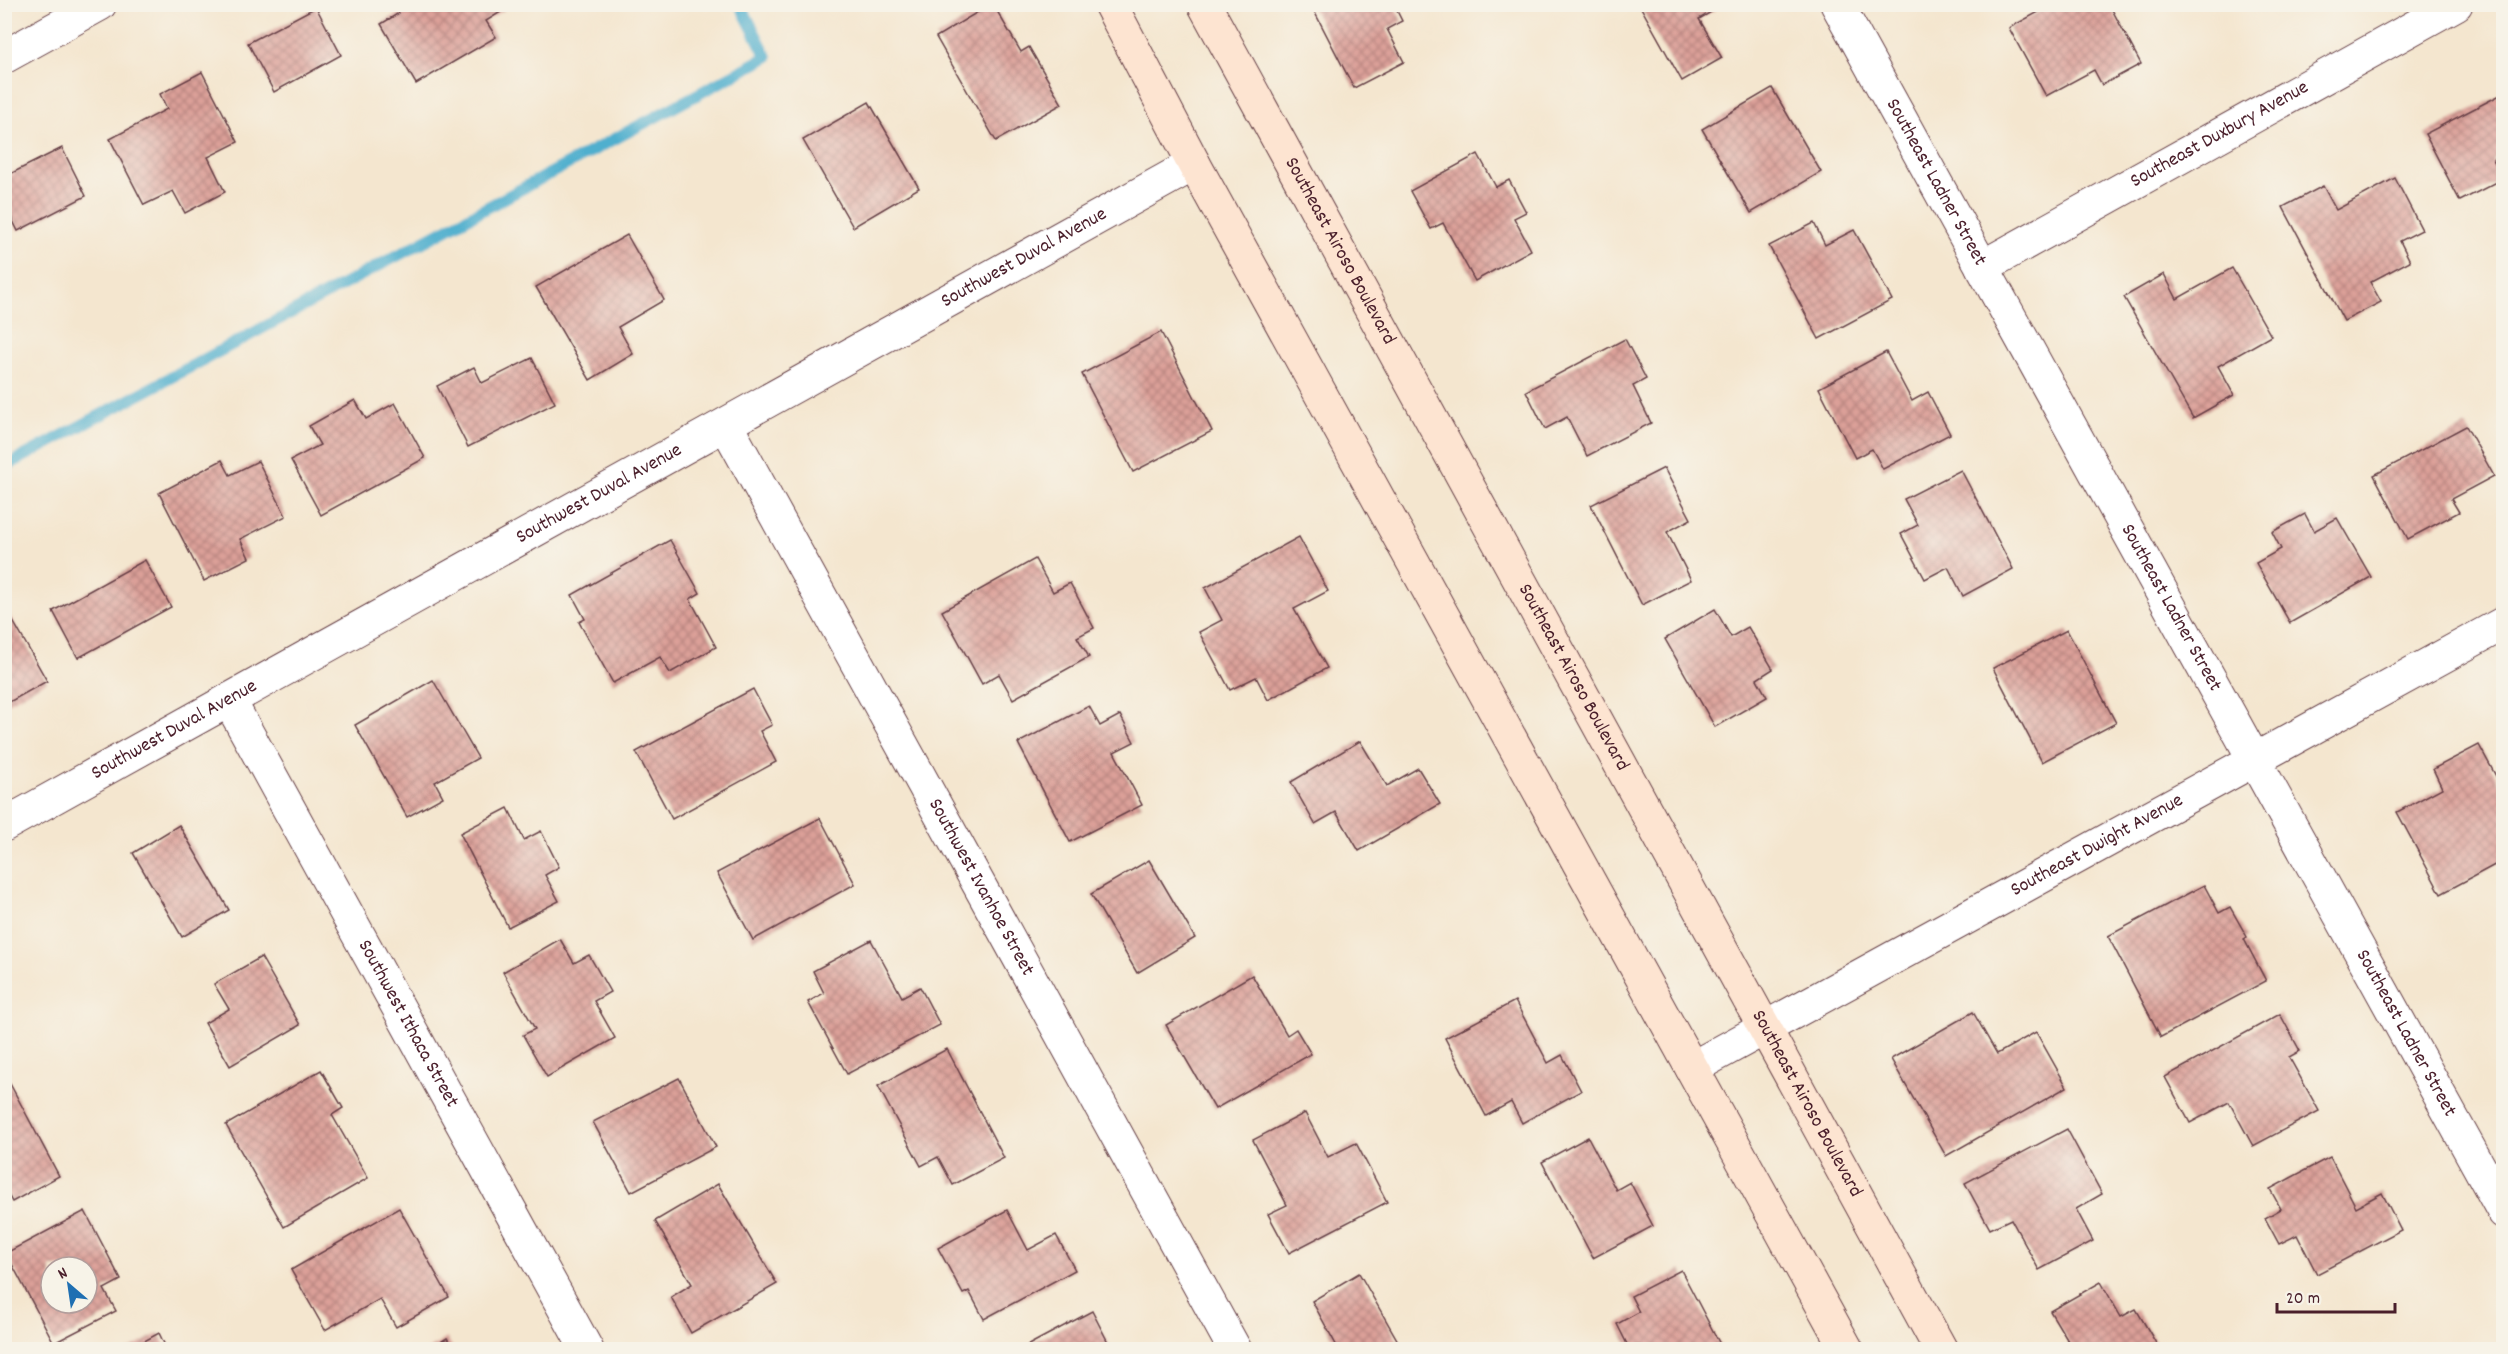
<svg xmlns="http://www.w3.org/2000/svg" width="2508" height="1354" viewBox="0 0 2508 1354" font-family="Dekko,sans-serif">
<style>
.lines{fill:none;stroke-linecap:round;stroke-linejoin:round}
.stream{stroke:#4fafce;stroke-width:12}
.building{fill:url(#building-cross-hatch);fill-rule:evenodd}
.minor-casing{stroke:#643d44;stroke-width:35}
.tertiary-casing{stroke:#643d44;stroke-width:35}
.secondary-casing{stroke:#643d44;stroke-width:35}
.minor{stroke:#fff;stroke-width:33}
.tertiary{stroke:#fff;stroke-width:33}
.secondary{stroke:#fde4d1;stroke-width:33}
.labels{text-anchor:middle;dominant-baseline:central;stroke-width:4.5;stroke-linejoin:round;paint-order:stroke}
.street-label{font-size:20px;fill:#4a1f2b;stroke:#f7f3e8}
</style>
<defs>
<pattern id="building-cross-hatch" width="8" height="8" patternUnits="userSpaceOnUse" patternTransform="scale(1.5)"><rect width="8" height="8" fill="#dca099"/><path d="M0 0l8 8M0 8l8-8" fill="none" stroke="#b4827d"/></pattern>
</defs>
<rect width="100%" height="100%" fill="#f7f3e8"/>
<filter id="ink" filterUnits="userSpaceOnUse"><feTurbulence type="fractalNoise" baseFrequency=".0167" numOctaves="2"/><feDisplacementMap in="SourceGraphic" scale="12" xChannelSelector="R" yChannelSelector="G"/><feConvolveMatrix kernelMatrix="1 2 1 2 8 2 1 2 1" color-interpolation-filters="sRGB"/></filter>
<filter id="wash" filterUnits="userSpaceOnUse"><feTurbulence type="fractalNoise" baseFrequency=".008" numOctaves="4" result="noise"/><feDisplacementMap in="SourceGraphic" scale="24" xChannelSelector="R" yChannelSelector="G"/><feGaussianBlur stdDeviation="1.35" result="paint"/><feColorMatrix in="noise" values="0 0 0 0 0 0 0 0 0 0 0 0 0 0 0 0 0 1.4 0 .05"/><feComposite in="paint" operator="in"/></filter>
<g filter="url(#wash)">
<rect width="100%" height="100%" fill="#f4e6cf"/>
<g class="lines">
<polyline class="stream" points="4,467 767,57 740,4"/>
</g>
<g id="blocks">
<g class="building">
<polygon points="394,4 501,4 504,10 486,21 496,37 416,84 381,24 399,13"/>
<polygon points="991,4 993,4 1021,52 1029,47 1062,104 996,141 936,37"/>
<polygon points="1639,4 1725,4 1699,19 1722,58 1682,81"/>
<polygon points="2053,4 2109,4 2141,64 2102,85 2094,70 2046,96 2009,28"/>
<polygon points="1311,5 1394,5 1402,21 1387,29 1404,62 1354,88"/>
<polygon points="316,7 341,55 274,92 248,43"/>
<polygon points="202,72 238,142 208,157 225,192 185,213 173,191 144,205 110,139 167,109 160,94"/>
<polygon points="1772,88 1821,172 1751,213 1702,129"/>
<polygon points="2504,93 2504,153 2493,159 2503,179 2460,201 2425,134"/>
<polygon points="869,102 919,188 853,227 803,140"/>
<polygon points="62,148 86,196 18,231 4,203 4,177"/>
<polygon points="1478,154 1496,187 1509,180 1526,212 1514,218 1531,250 1475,281 1443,223 1431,229 1410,191"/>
<polygon points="2395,178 2422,230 2400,241 2410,261 2370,282 2381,302 2344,321 2283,207 2323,186 2336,210"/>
<polygon points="1814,223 1825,245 1854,230 1892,300 1819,339 1769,246"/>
<polygon points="627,235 664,300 618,327 633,354 590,380 536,287"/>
<polygon points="2232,268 2271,336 2218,366 2234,395 2193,418 2124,297 2164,274 2177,299"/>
<polygon points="1161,332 1212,431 1133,472 1082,374"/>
<polygon points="1625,339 1646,379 1633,386 1651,423 1587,456 1567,417 1545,429 1526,391"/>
<polygon points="1886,352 1912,401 1928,392 1950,434 1883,469 1872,449 1855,458 1819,388"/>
<polygon points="532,358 555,403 468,447 437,386 474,367 482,383"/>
<polygon points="355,400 366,419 395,403 425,458 321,515 291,460 320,445 309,426"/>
<polygon points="2466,426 2494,476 2451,499 2459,512 2408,539 2374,475"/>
<polygon points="222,460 230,475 258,461 286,516 240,539 249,558 204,581 159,493"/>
<polygon points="1664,468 1691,519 1667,532 1691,580 1642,605 1591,505"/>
<polygon points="1961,470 2013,569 1963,596 1948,567 1925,579 1901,534 1918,525 1904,499"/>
<polygon points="2305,514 2314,531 2337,518 2371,577 2290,623 2256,563 2281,549 2272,532"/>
<polygon points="1299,537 1328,591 1294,609 1327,668 1268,700 1256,677 1230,690 1199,632 1222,620 1205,588"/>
<polygon points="670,540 700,593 690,599 716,647 670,673 660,657 613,683 579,622 585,619 572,595"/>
<polygon points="1035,559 1053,592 1070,583 1094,628 1077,637 1089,657 1013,699 999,674 982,684 942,611"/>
<polygon points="145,560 171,607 78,658 53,611"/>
<polygon points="1715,609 1731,637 1748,627 1773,669 1757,679 1767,697 1715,727 1665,639"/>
<polygon points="9,614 47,681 4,705 4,616"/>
<polygon points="2067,630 2116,723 2042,762 1993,668"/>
<polygon points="433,680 478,758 435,782 443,797 407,817 355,725"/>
<polygon points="753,689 772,725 760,731 776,762 672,819 636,752"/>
<polygon points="1089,706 1100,726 1120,715 1134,742 1114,752 1142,805 1070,842 1018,743"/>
<polygon points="1360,741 1387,786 1418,768 1440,804 1359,851 1336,812 1315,824 1291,782"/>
<polygon points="2479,745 2504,791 2504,860 2441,894 2397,812 2442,788 2433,769"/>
<polygon points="508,808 524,840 541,831 559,867 545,875 559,901 508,927 460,833"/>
<polygon points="820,818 855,884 753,940 717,873"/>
<polygon points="179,825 229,910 182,937 133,853"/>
<polygon points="1149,860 1195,938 1137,973 1091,894"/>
<polygon points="2204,885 2219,913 2230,907 2247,937 2244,939 2266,981 2161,1037 2108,936"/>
<polygon points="560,939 574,963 589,955 610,992 594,1001 615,1038 547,1077 523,1035 535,1029 503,972"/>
<polygon points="871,940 902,997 920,987 940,1025 847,1074 808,1002 824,993 813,971"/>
<polygon points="261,957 300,1025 230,1066 205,1023 229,1009 214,984"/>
<polygon points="1252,975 1287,1035 1296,1029 1311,1054 1215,1109 1166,1025"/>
<polygon points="1515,1001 1548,1063 1562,1055 1581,1091 1522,1123 1511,1102 1486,1116 1445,1038"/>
<polygon points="1973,1012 1997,1054 2036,1032 2067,1087 1946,1156 1891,1059"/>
<polygon points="2280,1014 2300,1051 2289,1057 2319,1111 2253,1146 2229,1102 2190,1123 2165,1077"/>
<polygon points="947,1049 1004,1158 953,1185 938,1157 921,1166 878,1086"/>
<polygon points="321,1070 343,1108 332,1115 368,1178 284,1227 226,1125"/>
<polygon points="679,1078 716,1147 631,1192 593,1122"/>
<polygon points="8,1080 59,1176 12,1202 4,1187 4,1082"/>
<polygon points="1305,1113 1328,1157 1356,1143 1387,1202 1289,1253 1268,1214 1287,1205 1253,1140"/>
<polygon points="2067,1129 2102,1194 2076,1209 2093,1241 2039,1270 2011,1219 1990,1229 1965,1183"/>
<polygon points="1588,1137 1616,1190 1630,1182 1653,1226 1593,1258 1542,1162"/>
<polygon points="2330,1157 2356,1207 2382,1193 2401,1230 2317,1274 2297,1235 2279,1244 2265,1218 2281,1209 2270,1189"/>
<polygon points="718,1184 777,1284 691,1333 671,1297 692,1284 655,1221"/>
<polygon points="399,1208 449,1297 396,1327 380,1299 325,1330 291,1270"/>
<polygon points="1007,1210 1028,1250 1056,1235 1075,1270 984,1319 969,1291 963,1294 938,1248"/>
<path d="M 85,1211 L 121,1280 L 104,1289 L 116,1311 L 54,1343 L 6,1253 ZM 51,1267 L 87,1267 L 87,1303 L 51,1303 Z"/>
<polygon points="1681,1270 1723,1350 1630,1350 1617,1324 1639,1312 1631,1296"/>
<polygon points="1359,1273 1403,1350 1339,1350 1312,1301"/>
<polygon points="2101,1282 2121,1317 2136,1309 2160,1350 2065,1350 2071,1346 2050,1311"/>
<polygon points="1092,1311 1112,1350 1019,1350"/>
<polygon points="159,1333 167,1350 128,1350"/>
<polygon points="447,1338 454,1350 427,1350"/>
</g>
</g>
</g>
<g filter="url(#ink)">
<use href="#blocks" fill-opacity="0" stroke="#643d44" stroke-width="1.5"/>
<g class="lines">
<defs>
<g id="minor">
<path id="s1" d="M 1837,4 L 2504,1212"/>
<path id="s2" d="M 1982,267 L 2456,4"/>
<path id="s3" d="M 726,425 L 1235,1350"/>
<path id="s4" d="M 229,700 L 587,1350"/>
<path id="s5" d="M 4,825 L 1194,164"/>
<path id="s6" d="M 1692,1068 L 2504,623"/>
</g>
<polyline id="tertiary" points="4,57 100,4"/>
<g id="secondary">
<polyline points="1110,4 1194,164 1847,1350"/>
<path id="s7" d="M 1204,4 L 1941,1350"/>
</g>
</defs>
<use href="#minor" class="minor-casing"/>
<use href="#tertiary" class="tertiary-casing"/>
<use href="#secondary" class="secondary-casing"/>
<use href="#minor" class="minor"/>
<use href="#tertiary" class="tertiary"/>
<use href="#secondary" class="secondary"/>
</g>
</g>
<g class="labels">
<g class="street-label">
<text stroke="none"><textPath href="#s2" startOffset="272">Southeast Duxbury Avenue</textPath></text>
<text stroke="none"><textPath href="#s1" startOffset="204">Southeast Ladner Street</textPath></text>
<text stroke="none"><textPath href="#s7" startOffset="282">Southeast Airoso Boulevard</textPath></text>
<text stroke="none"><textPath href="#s5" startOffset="1167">Southwest Duval Avenue</textPath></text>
<text stroke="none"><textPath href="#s5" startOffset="681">Southwest Duval Avenue</textPath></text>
<text stroke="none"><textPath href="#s1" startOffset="690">Southeast Ladner Street</textPath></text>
<text stroke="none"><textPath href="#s7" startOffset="768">Southeast Airoso Boulevard</textPath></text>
<text stroke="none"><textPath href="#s5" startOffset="195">Southwest Duval Avenue</textPath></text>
<text stroke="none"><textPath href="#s6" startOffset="462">Southeast Dwight Avenue</textPath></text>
<text stroke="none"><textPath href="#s3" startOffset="528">Southwest Ivanhoe Street</textPath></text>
<text stroke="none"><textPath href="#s4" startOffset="370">Southwest Ithaca Street</textPath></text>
<text stroke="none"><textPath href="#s1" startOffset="1176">Southeast Ladner Street</textPath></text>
<text stroke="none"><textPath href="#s7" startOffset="1254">Southeast Airoso Boulevard</textPath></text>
</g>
</g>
<rect width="2508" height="1354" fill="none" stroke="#f7f3e8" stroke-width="24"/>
<g transform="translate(69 1285) rotate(331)"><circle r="28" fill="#f7f3e8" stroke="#b29e9c" stroke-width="1.5"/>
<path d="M0-4.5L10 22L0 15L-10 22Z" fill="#1f6fb2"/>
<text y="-9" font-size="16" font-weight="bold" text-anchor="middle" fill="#4a1f2b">N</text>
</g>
<path d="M2277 1303v9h118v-9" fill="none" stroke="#4a1f2b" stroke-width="3"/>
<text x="2286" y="1303" font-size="18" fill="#4a1f2b" stroke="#f7f3e8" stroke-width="4.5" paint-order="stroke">20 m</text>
</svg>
